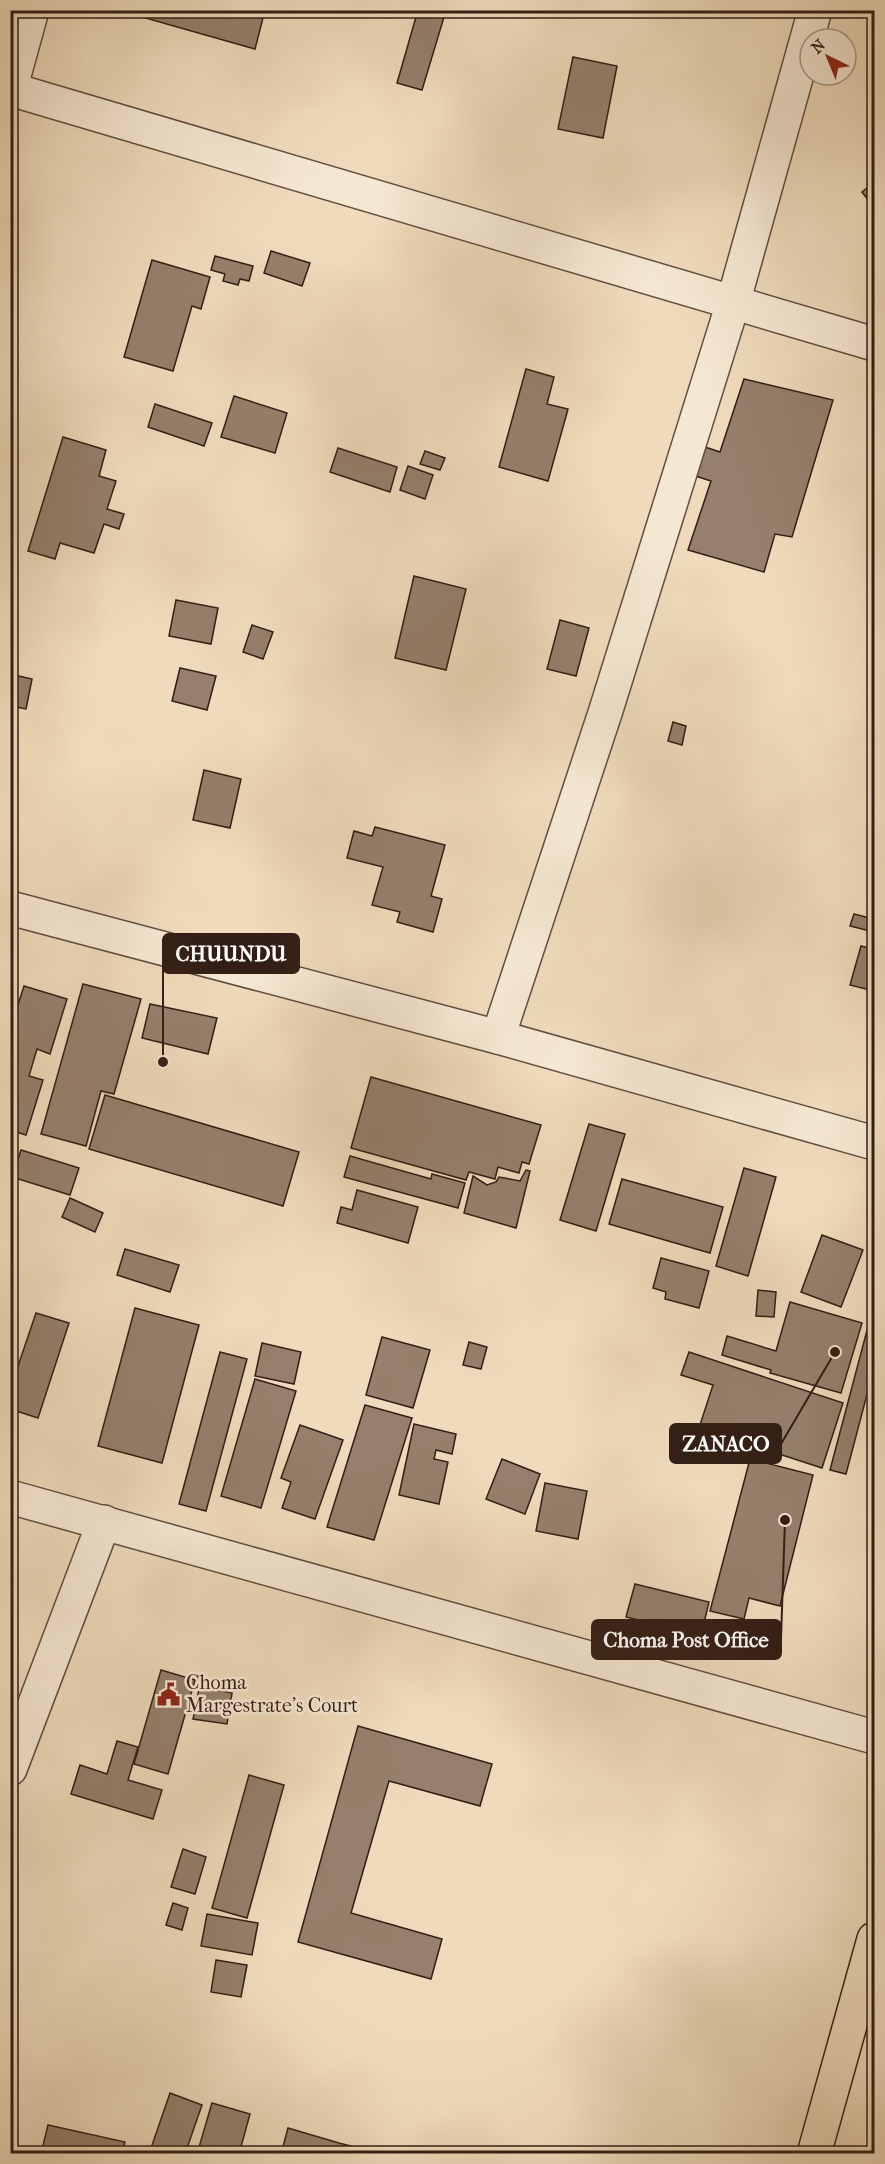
<svg xmlns="http://www.w3.org/2000/svg" width="885" height="2164" viewBox="0 0 885 2164" font-family="'IM FELL French Canon',serif">
<style>
.building{fill:#94806c;stroke:#321e15;stroke-width:1.5}
.lines{fill:none;stroke-linecap:round;stroke-linejoin:round}
.street-casing{stroke:#614d3f;stroke-width:36}
.highway-casing{stroke:#321e15;stroke-width:36}
.street{stroke:#f5e8d3;stroke-width:33}
.highway{stroke:#efdbbc;stroke-width:33}
.labels{text-anchor:middle;dominant-baseline:central;stroke-width:5;stroke-linejoin:round;paint-order:stroke}
.poi-label{font-size:20px;fill:#321e15;stroke:#f5e8d3;text-anchor:start}
.leader{fill:none;stroke:#321e15;stroke-width:2}
.callout-dot{fill:#321e15;stroke:#f5e8d3;stroke-width:2}
.callout{fill:#321e15;stroke:#321e15;stroke-width:2}
.callout-label{font-size:21px;text-anchor:middle;font-weight:bold;fill:#fff}
</style>
<rect width="100%" height="100%" fill="#efdbbc"/>
<filter id="stains"><feTurbulence type="fractalNoise" baseFrequency=".00333" numOctaves="4"/><feColorMatrix values="0 0 0 0 .2 0 0 0 0 .09 0 0 0 0 .02 0 0 0 .5 -.17"/></filter>
<radialGradient id="worn" r=".72"><stop offset=".6" stop-color="#630" stop-opacity="0"/><stop offset="1" stop-color="#630" stop-opacity=".3"/></radialGradient>
<g class="building">
<polygon points="144,10 265,10 255,49 142,17"/>
<polygon points="418,10 444,17 422,90 397,83"/>
<polygon points="573,57 617,66 603,138 558,129"/>
<polygon points="874,182 874,207 862,192"/>
<polygon points="271,251 310,263 302,286 264,273"/>
<polygon points="215,256 253,266 249,281 240,279 238,285 223,281 225,274 211,270"/>
<polygon points="152,260 210,277 201,309 192,306 173,371 124,357"/>
<polygon points="526,369 554,377 547,404 568,409 548,481 499,467"/>
<polygon points="744,379 833,400 792,537 775,534 764,572 688,550 711,481 686,473 696,444 720,452"/>
<polygon points="234,396 287,413 275,453 221,437"/>
<polygon points="155,404 212,423 204,446 148,427"/>
<polygon points="63,437 106,450 99,476 116,481 107,509 124,514 119,529 104,524 94,553 60,543 55,559 28,551"/>
<polygon points="338,448 397,467 390,492 330,472"/>
<polygon points="425,451 445,458 440,470 420,464"/>
<polygon points="408,466 433,475 425,499 400,490"/>
<polygon points="414,576 466,589 446,670 395,658"/>
<polygon points="176,600 218,608 211,644 169,636"/>
<polygon points="560,620 589,628 576,676 547,669"/>
<polygon points="252,625 273,632 263,659 243,652"/>
<polygon points="180,668 216,676 207,710 172,701"/>
<polygon points="10,674 32,679 26,709 10,706"/>
<polygon points="673,722 686,726 682,745 668,741"/>
<polygon points="204,770 241,779 230,828 193,820"/>
<polygon points="375,827 445,845 431,896 442,899 433,932 397,922 400,912 372,905 383,867 347,858 354,831 372,836"/>
<polygon points="854,914 874,919 874,932 850,926"/>
<polygon points="861,946 874,949 874,991 850,985"/>
<polygon points="83,984 141,999 114,1094 101,1091 86,1146 41,1134"/>
<polygon points="24,986 67,999 50,1054 37,1049 29,1076 43,1080 26,1135 10,1130 10,1030"/>
<polygon points="150,1004 217,1018 208,1054 142,1038"/>
<polygon points="371,1077 541,1125 529,1164 522,1162 519,1173 498,1167 495,1179 469,1172 466,1180 351,1148"/>
<polygon points="105,1095 299,1152 283,1206 89,1149"/>
<polygon points="589,1124 625,1134 596,1231 560,1220"/>
<polygon points="21,1150 79,1168 70,1195 12,1177"/>
<polygon points="350,1156 431,1179 432,1174 465,1183 458,1208 344,1177"/>
<polygon points="744,1168 776,1177 748,1276 716,1266"/>
<polygon points="526,1170 530,1171 516,1228 464,1213 473,1176 487,1185 496,1182 499,1177 520,1181"/>
<polygon points="622,1179 723,1207 710,1253 609,1224"/>
<polygon points="357,1190 418,1207 408,1243 337,1223 341,1207 352,1210"/>
<polygon points="70,1198 103,1213 95,1232 62,1217"/>
<polygon points="822,1235 863,1250 841,1307 801,1292"/>
<polygon points="125,1249 179,1265 170,1292 117,1275"/>
<polygon points="661,1258 709,1271 699,1308 665,1299 666,1292 653,1288"/>
<polygon points="758,1290 776,1292 774,1317 756,1316"/>
<polygon points="790,1302 862,1323 841,1393 770,1373 771,1370 722,1355 727,1336 776,1351"/>
<polygon points="874,1304 874,1368 846,1474 830,1470"/>
<polygon points="135,1308 199,1325 162,1463 98,1446"/>
<polygon points="36,1313 69,1323 38,1418 10,1409 10,1367 17,1369"/>
<polygon points="382,1337 430,1350 413,1408 366,1395"/>
<polygon points="469,1342 487,1347 481,1369 463,1365"/>
<polygon points="262,1343 301,1352 294,1384 255,1376"/>
<polygon points="220,1352 247,1359 206,1511 179,1504"/>
<polygon points="689,1352 843,1403 822,1468 699,1428 713,1385 681,1375"/>
<polygon points="255,1379 296,1391 261,1508 221,1496"/>
<polygon points="365,1405 412,1418 374,1540 327,1527"/>
<polygon points="414,1424 456,1434 452,1454 436,1450 434,1459 448,1462 439,1504 399,1495"/>
<polygon points="300,1425 343,1440 315,1519 282,1508 291,1482 281,1478"/>
<polygon points="502,1459 540,1474 525,1514 486,1499"/>
<polygon points="750,1459 813,1475 780,1606 749,1598 744,1619 710,1611"/>
<polygon points="545,1483 587,1491 578,1539 536,1531"/>
<polygon points="635,1584 709,1602 701,1635 626,1617"/>
<polygon points="161,1670 195,1680 168,1774 134,1764"/>
<polygon points="201,1679 211,1680 210,1689 232,1693 227,1724 193,1719"/>
<polygon points="358,1726 492,1764 480,1806 389,1781 351,1913 442,1939 431,1979 298,1942"/>
<polygon points="117,1741 138,1747 128,1780 162,1790 153,1819 71,1794 80,1765 107,1774"/>
<polygon points="249,1775 284,1785 247,1918 212,1908"/>
<polygon points="183,1849 206,1857 195,1894 171,1887"/>
<polygon points="173,1903 188,1908 182,1930 166,1925"/>
<polygon points="207,1914 258,1923 252,1955 201,1946"/>
<polygon points="216,1960 247,1965 241,1997 211,1992"/>
<polygon points="170,2093 202,2105 185,2154 149,2154"/>
<polygon points="212,2103 250,2114 239,2154 197,2154"/>
<polygon points="48,2125 125,2142 122,2154 41,2154"/>
<polygon points="288,2128 339,2143 382,2154 281,2154"/>
</g>
<g class="lines">
<defs>
<g id="street">
<polyline points="10,89 874,344"/>
<polyline points="10,90 32,10"/>
<polyline points="10,908 498,1037 874,1143"/>
<polyline points="498,1037 606,710 733,303 815,10"/>
<polyline points="10,1497 874,1737"/>
<polyline points="10,1769 104,1522"/>
</g>
<polyline id="highway" points="814,2154 874,1939"/>
</defs>
<use href="#street" class="street-casing"/>
<use href="#highway" class="highway-casing"/>
<use href="#street" class="street"/>
<use href="#highway" class="highway"/>
</g>
<defs>
<symbol id="civic-bare" viewBox="-9 -9 18 18"><path d="M-.6-6.5H3V-4.5H.6V-3L4-1V1h2V6H-6V1h2V-1L-.6-3ZM-1.2 2.5V6h2.4V2.5Z" fill="#8f2418" stroke="#f5e8d3" stroke-width="2.5" paint-order="stroke"/></symbol>
</defs>
<g fill-rule="evenodd">
<use href="#civic-bare" x="152" y="1678" width="33" height="33"/>
</g>
<g class="labels">
<g class="poi-label">
<text x="186" y="1682">Choma<tspan x="186" dy="23">Margestrate's Court</tspan></text>
</g>
</g>
<path class="leader" d="M163 1062L163 954M835 1352L781 1444M785 1520L781 1639"/>
<g class="callout-dot">
<circle cx="163" cy="1062" r="6"/>
<circle cx="835" cy="1352" r="6"/>
<circle cx="785" cy="1520" r="6"/>
</g>
<g class="callout">
<rect x="163" y="934" width="136" height="39" rx="6"/>
<rect x="670" y="1424" width="111" height="39" rx="6"/>
<rect x="592" y="1620" width="189" height="39" rx="6"/>
</g>
<g class="callout-label">
<text x="231" y="961">CHUUNDU</text>
<text x="726" y="1451">ZANACO</text>
<text x="686" y="1647">Choma Post Office</text>
</g>
<rect width="885" height="2164" fill="none" stroke="#efdbbc" stroke-width="36"/>
<rect x="12" y="12" width="861" height="2140" fill="none" stroke="#321e15" stroke-width="3"/>
<rect x="18" y="18" width="849" height="2128" fill="none" stroke="#321e15" stroke-width="1.5"/>
<g transform="translate(828 57) rotate(317)"><circle r="28" fill="#f5e8d3" stroke="#a79787" stroke-width="1.5"/>
<path d="M0-4.5L10 22L0 15L-10 22Z" fill="#8f2418"/>
<text y="-9" font-size="16" font-weight="bold" text-anchor="middle" fill="#321e15">N</text>
</g>
<rect width="100%" height="100%" filter="url(#stains)"/>
<rect width="100%" height="100%" fill="url(#worn)"/>
</svg>
